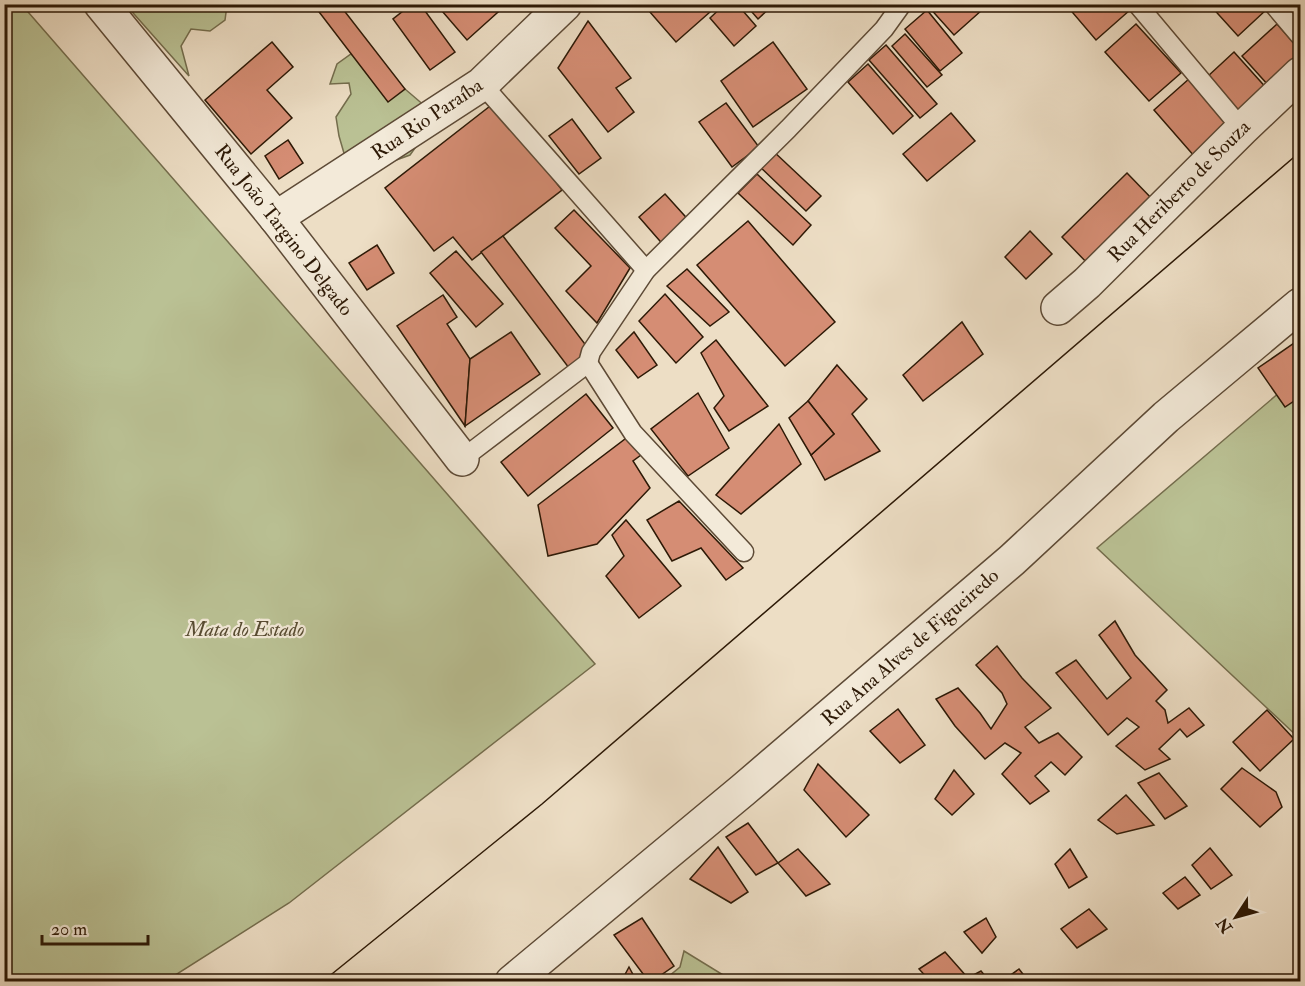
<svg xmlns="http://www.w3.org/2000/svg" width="1305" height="986" viewBox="0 0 1305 986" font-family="'IM FELL Double Pica',serif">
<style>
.green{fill:#bac194;stroke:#746d4d;stroke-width:1.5}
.building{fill:#d58d74;stroke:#2d1906;stroke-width:1.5}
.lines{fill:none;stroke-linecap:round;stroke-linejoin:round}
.service-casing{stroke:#5d4a36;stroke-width:21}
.minor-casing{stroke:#5d4a36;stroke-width:36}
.service{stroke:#f3ead9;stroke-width:18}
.minor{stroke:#f3ead9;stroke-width:33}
.tram{stroke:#2d1906;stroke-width:1.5}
.labels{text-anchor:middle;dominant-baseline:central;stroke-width:4.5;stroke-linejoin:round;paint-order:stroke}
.street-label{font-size:20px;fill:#2d1906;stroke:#f3ead9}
.park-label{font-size:20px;font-style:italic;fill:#574b31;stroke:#f3ead9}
</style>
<rect width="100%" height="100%" fill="#eddec5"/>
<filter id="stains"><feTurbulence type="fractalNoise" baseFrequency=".00333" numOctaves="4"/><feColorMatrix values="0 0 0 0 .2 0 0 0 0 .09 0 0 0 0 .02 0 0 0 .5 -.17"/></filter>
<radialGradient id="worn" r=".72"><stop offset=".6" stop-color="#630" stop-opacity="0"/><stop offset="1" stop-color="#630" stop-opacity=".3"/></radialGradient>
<g class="green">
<polygon points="22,5 595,664 289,903 166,981 5,981 4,5"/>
<polygon points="126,5 227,5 225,20 210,31 191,29 181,46 189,76"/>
<polygon points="351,54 405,89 426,107 420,141 410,155 377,167 346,160 339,136 336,117 351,94 349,83 330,84 337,64"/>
<polygon points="1300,375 1300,739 1097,548"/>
<polygon points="684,951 733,981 663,981 680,967"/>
</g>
<g class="building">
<polygon points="313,4 339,4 405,89 388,102"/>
<polygon points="412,4 420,4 455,52 430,70 393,19"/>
<polygon points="436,4 507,4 467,40"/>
<polygon points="643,4 719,4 676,42"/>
<polygon points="725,4 737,4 756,26 734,46 710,18"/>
<polygon points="745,4 774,4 758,19"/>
<polygon points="977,4 982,10 954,35 927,5"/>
<polygon points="1068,4 1125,4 1130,10 1096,40 1067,6"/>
<polygon points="1209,4 1261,4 1266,10 1238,36"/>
<polygon points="927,10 962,53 940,71 905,29"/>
<polygon points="588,21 631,78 616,88 634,112 608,132 558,68"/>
<polygon points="1136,24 1181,73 1149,101 1105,52"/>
<polygon points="1277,24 1300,50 1300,74 1277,95 1242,56"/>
<polygon points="905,34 942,75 927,87 892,46"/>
<polygon points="272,42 293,67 267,90 292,118 251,154 205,100"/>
<polygon points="773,42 807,89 753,127 721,81"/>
<polygon points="886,45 937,104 920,118 869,60"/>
<polygon points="1234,52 1269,91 1241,116 1207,77"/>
<polygon points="868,64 913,116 893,134 848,82"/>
<polygon points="1190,78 1231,124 1195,157 1154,110"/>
<polygon points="494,103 562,190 472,260 453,237 434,251 385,188"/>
<polygon points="726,103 759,147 732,167 699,122"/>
<polygon points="951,113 975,141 927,181 903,154"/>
<polygon points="572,119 601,158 579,174 549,136"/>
<polygon points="288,140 303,163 279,179 265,156"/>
<polygon points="772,150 821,196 806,211 758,165"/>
<polygon points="1127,173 1155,202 1090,266 1062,237"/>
<polygon points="757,174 811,225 793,245 738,193"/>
<polygon points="665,194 693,225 666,248 639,217"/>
<polygon points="574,210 630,268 597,323 566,291 591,266 555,228"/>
<polygon points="748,221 835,322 785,366 697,265"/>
<polygon points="1030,231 1052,254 1026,279 1005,257"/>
<polygon points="503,236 591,352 569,368 481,252"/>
<polygon points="377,245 394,273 367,290 349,263"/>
<polygon points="456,251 503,304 476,327 430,273"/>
<polygon points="687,269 729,312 710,326 667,286"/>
<polygon points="665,294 703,337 676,363 639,321"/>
<polygon points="443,295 457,317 447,324 470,359 465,426 397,326"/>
<polygon points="962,322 983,354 923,401 903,375"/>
<polygon points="511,332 540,374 465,426 470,359"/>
<polygon points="634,332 657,365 638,378 616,350"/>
<polygon points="1300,339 1300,397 1285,407 1258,368"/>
<polygon points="716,340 768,406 729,431 714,408 724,396 701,353"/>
<polygon points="837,365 867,399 852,414 880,451 825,480 811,455 834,434 808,401"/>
<polygon points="698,393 729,448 688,476 651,429"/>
<polygon points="586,394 613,428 528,496 501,462"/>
<polygon points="808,401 834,434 811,455 789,418"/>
<polygon points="779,424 801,464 741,514 716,495"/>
<polygon points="633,433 641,455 633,461 650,488 597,544 548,556 538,505"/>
<polygon points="679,501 743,568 726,580 701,548 672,561 647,520"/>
<polygon points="626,520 681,586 639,618 606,576 624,556 612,535"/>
<polygon points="1115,621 1135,655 1167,690 1156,701 1165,710 1168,723 1189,708 1204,725 1187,737 1180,729 1159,749 1170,759 1145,770 1116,746 1139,727 1127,718 1108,735 1056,673 1076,660 1107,699 1131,678 1099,635"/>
<polygon points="997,646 1022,678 1051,708 1025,727 1039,743 1058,733 1082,757 1065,775 1051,762 1035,776 1049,791 1030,804 1002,774 1021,753 1005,743 985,759 955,726 936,699 958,688 980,713 991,729 1007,704 1002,693 976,665"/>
<polygon points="898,709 925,745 900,763 870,731"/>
<polygon points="1267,710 1294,739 1260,771 1233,742"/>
<polygon points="818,764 869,815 846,837 804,790"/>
<polygon points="1242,768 1276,792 1282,807 1260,827 1221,789"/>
<polygon points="954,770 974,794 952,815 935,799"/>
<polygon points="1159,773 1187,806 1165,819 1138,783"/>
<polygon points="1126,795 1154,825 1117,834 1098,820"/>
<polygon points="748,823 778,863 756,875 726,837"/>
<polygon points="718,847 748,892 731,903 690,879"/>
<polygon points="1210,848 1232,875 1211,889 1192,865"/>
<polygon points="798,849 830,884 806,896 778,863"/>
<polygon points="1070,849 1087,877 1069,888 1055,864"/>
<polygon points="1185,877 1200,895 1178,909 1163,893"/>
<polygon points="1089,909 1107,929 1077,948 1061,929"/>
<polygon points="642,918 674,966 651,982 649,982 614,935"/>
<polygon points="986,918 996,937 982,953 964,932"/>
<polygon points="945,952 968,978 959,982 931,982 919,969"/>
<polygon points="629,967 637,982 621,982"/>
<polygon points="1019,969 1029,982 1001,982"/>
<polygon points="981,971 990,982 969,982 968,978"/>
</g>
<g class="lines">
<defs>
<g id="service">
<polyline points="1137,4 1242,129"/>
<polyline points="1273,4 1300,36"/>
<polyline points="482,84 646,270"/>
<polyline points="588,363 633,433 744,552"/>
<polyline points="462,459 588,363 591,352 646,270 788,129 884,29 902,4"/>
</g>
<g id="minor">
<polyline points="101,4 276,218 462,459"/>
<polyline points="276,218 482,84 565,4"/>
<polyline points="1058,308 1087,283 1242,129 1300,74"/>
<polyline points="512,982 743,790 1012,560 1166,417 1300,305"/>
</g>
</defs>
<use href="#service" class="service-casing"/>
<use href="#minor" class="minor-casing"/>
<use href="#service" class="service"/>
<use href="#minor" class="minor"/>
<polyline class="tram" points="322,982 542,804 1300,152"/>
</g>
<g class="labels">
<g class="street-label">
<text transform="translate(427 119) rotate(-34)">Rua Rio Paraíba</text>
<text transform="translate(1179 191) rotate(-45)">Rua Heriberto de Souza</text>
<text transform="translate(284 230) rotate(52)">Rua João Targino Delgado</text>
<text transform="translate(910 647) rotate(-41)">Rua Ana Alves de Figueiredo</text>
</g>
<g class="park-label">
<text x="245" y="629">Mata do Estado</text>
</g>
</g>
<rect width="1305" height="986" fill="none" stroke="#eddec5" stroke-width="24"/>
<rect x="6" y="6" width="1293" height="974" fill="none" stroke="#2d1906" stroke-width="3"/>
<rect x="12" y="12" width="1281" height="962" fill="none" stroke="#2d1906" stroke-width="1.5"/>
<g transform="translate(1236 917) rotate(234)" stroke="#f3ead9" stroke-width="4.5" paint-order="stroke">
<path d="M0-4.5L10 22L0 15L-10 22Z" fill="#2d1906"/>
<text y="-9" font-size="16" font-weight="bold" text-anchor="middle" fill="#2d1906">N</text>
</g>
<path d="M42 935v9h106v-9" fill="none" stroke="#2d1906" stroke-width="3"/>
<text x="51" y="935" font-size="18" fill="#2d1906" stroke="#f3ead9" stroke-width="4.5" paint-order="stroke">20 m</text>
<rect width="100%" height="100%" filter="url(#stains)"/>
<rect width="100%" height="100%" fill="url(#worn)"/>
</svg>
